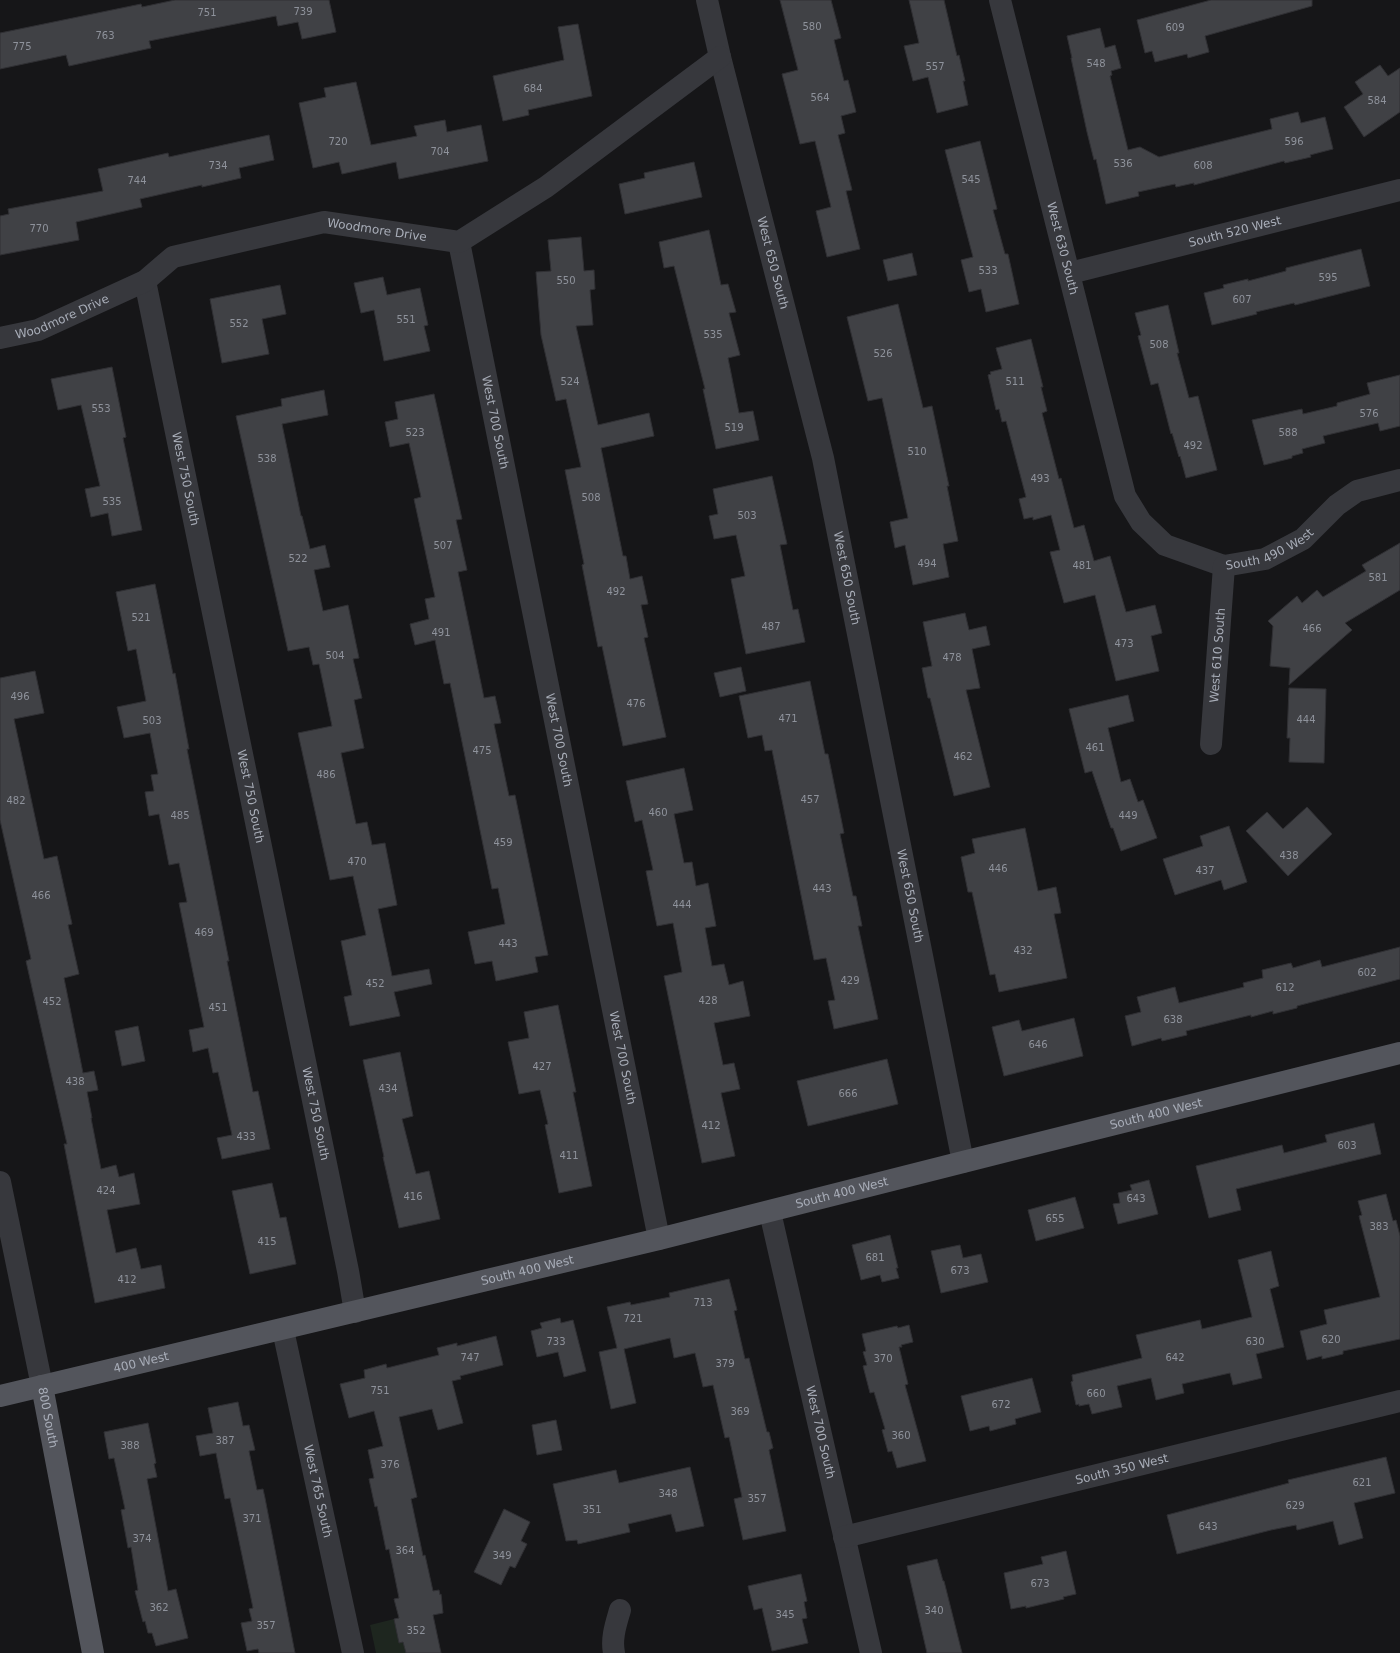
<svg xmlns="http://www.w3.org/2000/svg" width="1400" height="1653" viewBox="0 0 1400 1653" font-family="'DejaVu Sans',sans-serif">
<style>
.green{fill:#1e261f}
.building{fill:#404145;stroke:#303034}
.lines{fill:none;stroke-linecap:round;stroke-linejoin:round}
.minor{stroke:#37383d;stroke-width:22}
.major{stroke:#53555c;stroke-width:22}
.labels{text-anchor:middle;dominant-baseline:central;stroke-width:4;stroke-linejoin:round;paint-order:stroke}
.number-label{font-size:10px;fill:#8e929b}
.street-label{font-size:12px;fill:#a8adb8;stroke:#111113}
</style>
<rect width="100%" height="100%" fill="#161618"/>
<polygon class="green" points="394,1619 399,1643 403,1642 406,1653 376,1653 370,1625"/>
<g class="building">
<polygon points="175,0 329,0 336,32 302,39 298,22 278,26 276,16 149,41 151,48 69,66 66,55 0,69 0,33 141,4 142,7"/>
<polygon points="780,0 831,0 841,38 834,40 844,81 848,80 856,112 841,116 845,133 838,135 852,190 846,191 860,249 827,257 816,211 831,207 815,141 800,144 782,74 798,70"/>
<polygon points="909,0 944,0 957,56 959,55 965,81 963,81 968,105 937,113 928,77 913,81 904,46 919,43"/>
<polygon points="1211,0 1312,0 1312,6 1205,36 1209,52 1188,58 1187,54 1155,62 1152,51 1145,53 1137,20"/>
<polygon points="578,24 592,96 528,110 529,115 503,121 493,76 564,60 558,27"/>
<polygon points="1100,28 1105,48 1115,45 1121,68 1111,71 1112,75 1110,76 1128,150 1140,147 1159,157 1272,129 1270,119 1298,112 1301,123 1325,117 1333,149 1310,155 1311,157 1285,163 1284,161 1194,185 1194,183 1176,187 1175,184 1138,192 1139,196 1106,204 1096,159 1094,160 1087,132 1071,58 1072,58 1067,36"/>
<polygon points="1380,65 1388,76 1400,68 1400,112 1364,137 1344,107 1363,94 1355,82"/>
<polygon points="356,82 371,145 417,136 414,126 445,120 447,132 481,125 488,161 399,179 396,162 342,174 339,162 313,168 299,103 326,97 324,88"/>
<polygon points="269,135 274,160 239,168 241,178 202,187 202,185 140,199 142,207 76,222 79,240 0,255 0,216 9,214 8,209 103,191 98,169 168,153 169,157"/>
<polygon points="980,141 997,209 993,210 1005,254 1008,254 1019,304 986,312 981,289 969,292 961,260 973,257 945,150"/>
<polygon points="694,162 702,197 625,214 619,184 645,178 644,173"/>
<polygon points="709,230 721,285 728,284 736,312 729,313 740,355 728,358 739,413 753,411 759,440 716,449 703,389 705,389 674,266 664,268 659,242"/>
<polygon points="581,237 584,271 594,270 595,289 590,290 593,325 576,326 598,425 649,413 654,436 601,448 623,556 626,556 630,579 642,576 648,604 641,605 648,637 644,638 666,737 623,746 602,646 598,647 582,565 584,564 565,470 581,467 566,399 556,401 541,335 536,272 551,271 548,240"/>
<polygon points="1361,249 1370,286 1295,305 1294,303 1256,312 1257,314 1212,325 1204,293 1224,288 1223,285 1248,279 1248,281 1286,271 1286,268"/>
<polygon points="912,253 917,275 888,281 883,260"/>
<polygon points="383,277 387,295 420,288 428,325 424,326 430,351 384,361 374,310 361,313 354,283"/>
<polygon points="280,285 286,314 262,319 269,354 222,363 210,299"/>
<polygon points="898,304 923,408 932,406 949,486 947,486 958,541 943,544 949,577 913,585 905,545 895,548 890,522 908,518 882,398 868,401 847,317"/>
<polygon points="1168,305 1179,353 1177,353 1189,398 1198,396 1217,470 1186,478 1180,456 1179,457 1172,433 1171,434 1158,383 1151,385 1138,336 1141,335 1135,313"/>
<polygon points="1031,339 1043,387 1041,387 1047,411 1042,413 1059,479 1061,478 1074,528 1084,525 1094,561 1110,556 1126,612 1155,605 1162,633 1151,636 1159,671 1116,681 1095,595 1064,603 1050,552 1060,550 1051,515 1033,520 1033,517 1024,519 1019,499 1026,497 1006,421 1002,422 999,409 996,410 988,375 991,374 990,372 1002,369 996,348"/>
<polygon points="112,367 126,437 123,438 142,530 112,536 108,513 91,517 85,489 100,486 81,405 58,410 51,379"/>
<polygon points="1400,375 1400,426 1380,431 1378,423 1323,436 1325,443 1302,449 1303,453 1292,456 1292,458 1264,465 1252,420 1302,409 1303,414 1337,406 1337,403 1370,394 1367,383"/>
<polygon points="324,390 328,415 282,424 301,516 302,516 310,549 325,545 330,567 314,570 323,611 348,605 359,658 353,659 362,698 354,700 364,748 341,753 356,824 367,822 372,845 385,843 397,905 378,909 392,976 429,969 432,984 394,992 400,1016 350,1026 344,997 352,995 341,941 366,935 353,876 330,880 298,733 332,726 319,664 313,665 309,647 288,651 236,416 282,406 281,399"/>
<polygon points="434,394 462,519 456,520 467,570 458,572 484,698 495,696 501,723 494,724 509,796 515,795 548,955 535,957 538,972 496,981 492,961 475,964 468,932 505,924 498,888 492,889 450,683 444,684 435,640 415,645 410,624 429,619 425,599 435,597 414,499 421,497 409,443 390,447 385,422 398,419 395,402"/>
<polygon points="772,476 787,544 780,545 793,610 798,609 805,642 746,654 731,579 745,576 736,535 714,539 709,516 718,514 713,489"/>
<polygon points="1400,543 1400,590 1345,623 1352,630 1289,685 1290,668 1270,666 1273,626 1268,621 1297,596 1302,603 1317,590 1323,597 1366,571 1362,565"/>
<polygon points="155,584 173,674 175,673 189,749 187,749 229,961 227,961 253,1092 258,1091 270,1149 222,1159 217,1138 232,1135 218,1072 213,1073 208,1048 193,1052 189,1030 204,1027 179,903 187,902 179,863 169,865 159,814 149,816 145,792 154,791 151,775 158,774 150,733 124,738 117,707 146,701 136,649 128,651 116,592"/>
<polygon points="965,613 969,630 986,626 990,645 972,649 980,688 966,690 990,787 954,796 930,698 928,698 922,668 932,666 923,622"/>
<polygon points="741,667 746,691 720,697 714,673"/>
<polygon points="35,671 44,713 14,719 44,859 57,856 72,924 68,925 79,974 64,978 83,1073 94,1071 98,1090 87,1092 92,1118 91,1118 101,1169 116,1165 119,1177 134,1173 140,1204 107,1210 116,1253 136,1248 141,1269 161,1265 165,1288 95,1303 64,1144 67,1144 26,961 31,959 0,820 0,678"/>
<polygon points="810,681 825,754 828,754 844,833 840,834 853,896 856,896 862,926 858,926 878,1019 834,1029 828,1001 835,1000 826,958 814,960 772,750 765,751 762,735 748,738 739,696"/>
<polygon points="1289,688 1326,689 1324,763 1289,762 1290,738 1287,738"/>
<polygon points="1128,695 1134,721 1108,728 1121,782 1130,779 1138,802 1143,800 1157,838 1121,851 1113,828 1111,828 1092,771 1085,773 1069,709"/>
<polygon points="684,768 693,810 674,814 684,863 692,862 696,886 708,883 716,926 705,928 712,966 724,964 729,985 743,981 750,1016 714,1023 723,1065 734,1063 740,1089 721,1093 735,1156 702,1163 664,976 682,972 673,923 657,926 646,871 653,870 642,820 635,822 626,781"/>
<polygon points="1307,807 1332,834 1288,876 1246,831 1267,812 1283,829"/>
<polygon points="1229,826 1247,882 1224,890 1221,880 1175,895 1163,859 1203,846 1200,836"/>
<polygon points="1025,828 1038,891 1056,887 1061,913 1054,914 1067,978 999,992 995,974 990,975 972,892 968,892 961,857 975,853 972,839"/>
<polygon points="1400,947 1400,979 1297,1006 1297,1008 1273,1014 1273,1011 1251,1017 1251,1015 1186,1031 1187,1035 1162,1041 1161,1038 1132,1046 1125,1016 1141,1012 1137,997 1175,987 1179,1003 1244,987 1243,983 1263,978 1262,970 1291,963 1293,968 1320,960 1322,967"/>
<polygon points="558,1005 576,1092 573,1092 592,1186 559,1193 545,1125 548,1124 540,1090 519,1094 508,1042 529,1038 524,1012"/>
<polygon points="1074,1018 1083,1056 1004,1076 992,1027 1019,1020 1022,1031"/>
<polygon points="138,1026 145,1061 122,1066 115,1031"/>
<polygon points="400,1052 413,1116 402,1119 416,1174 429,1171 440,1219 399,1228 383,1157 384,1157 363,1060"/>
<polygon points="887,1059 898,1104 808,1126 797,1081"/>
<polygon points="1374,1123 1381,1154 1236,1189 1241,1210 1209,1218 1196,1166 1282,1145 1284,1153 1327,1142 1325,1135"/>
<polygon points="1149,1180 1158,1214 1118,1224 1113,1204 1120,1203 1118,1193 1132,1190 1130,1185"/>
<polygon points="272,1183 280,1218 286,1217 296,1264 250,1274 232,1191"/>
<polygon points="1386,1194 1393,1221 1396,1220 1400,1236 1400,1339 1343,1351 1343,1354 1322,1359 1322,1356 1307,1360 1300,1331 1327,1324 1324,1310 1380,1297 1359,1216 1362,1215 1358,1201"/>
<polygon points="1075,1197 1084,1228 1036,1241 1028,1210"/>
<polygon points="890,1235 898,1268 896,1268 899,1278 882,1282 880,1275 861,1280 852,1245"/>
<polygon points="960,1245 963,1258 981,1254 988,1282 941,1293 931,1251"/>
<polygon points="1271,1251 1279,1286 1270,1289 1284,1347 1256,1354 1262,1378 1233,1385 1230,1373 1182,1384 1184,1393 1156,1400 1151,1378 1117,1386 1122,1407 1092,1414 1089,1404 1079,1406 1079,1404 1076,1405 1071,1382 1073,1381 1072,1375 1142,1358 1136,1335 1200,1320 1202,1329 1252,1317 1238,1260"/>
<polygon points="729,1279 737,1310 734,1311 745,1359 749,1358 767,1432 769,1432 773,1448 769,1450 786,1531 743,1540 734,1499 742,1497 729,1437 725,1438 713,1385 703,1387 695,1353 674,1358 670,1338 624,1349 636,1403 611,1409 599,1352 617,1348 607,1307 630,1302 631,1305 670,1297 669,1293"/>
<polygon points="560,1318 561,1323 573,1320 586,1371 564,1377 558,1352 537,1357 531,1331 542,1328 540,1323"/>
<polygon points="909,1325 913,1342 901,1345 902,1347 899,1347 908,1384 905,1385 926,1461 897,1468 892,1451 888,1452 882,1430 885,1429 874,1392 870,1393 863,1366 867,1365 863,1352 866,1351 862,1334 897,1326 898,1328"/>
<polygon points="496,1336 503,1365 460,1376 461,1379 452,1381 463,1423 438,1430 432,1409 399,1417 417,1497 411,1499 423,1556 425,1555 433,1591 439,1590 440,1595 441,1594 443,1613 433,1615 441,1653 406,1653 403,1642 399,1643 394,1619 399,1618 394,1599 399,1598 394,1573 389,1549 386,1550 377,1506 375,1507 369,1479 374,1478 368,1450 383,1446 374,1411 349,1418 340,1384 365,1378 364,1370 386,1364 387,1368 439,1355 437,1348 457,1343 457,1346"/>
<polygon points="1032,1378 1041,1412 1015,1419 1016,1424 990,1431 989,1426 970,1431 961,1396"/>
<polygon points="238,1402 243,1426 249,1425 255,1450 249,1451 257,1490 263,1489 265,1498 295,1653 259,1653 258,1649 247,1651 241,1623 252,1621 249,1609 253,1608 230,1498 225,1499 216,1453 200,1456 196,1436 213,1433 208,1408"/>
<polygon points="556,1420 562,1450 537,1455 532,1425"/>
<polygon points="148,1423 156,1463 154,1464 157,1477 147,1479 168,1591 176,1589 188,1638 156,1646 152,1633 148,1633 145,1621 143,1622 135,1591 138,1590 131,1547 128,1548 121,1510 125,1509 114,1458 109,1459 104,1432"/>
<polygon points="1386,1457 1395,1493 1354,1503 1363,1538 1339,1545 1333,1521 1297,1530 1296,1525 1271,1530 1177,1554 1167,1515 1289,1483 1288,1480"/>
<polygon points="690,1467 704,1526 676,1532 671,1514 628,1524 630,1532 578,1544 577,1540 566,1541 553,1484 616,1470 619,1483"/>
<polygon points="504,1509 530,1522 521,1541 527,1544 515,1568 510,1566 501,1585 474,1572"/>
<polygon points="1066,1551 1076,1594 1063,1597 1064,1599 1026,1608 1026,1606 1011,1609 1004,1573 1043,1564 1041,1557"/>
<polygon points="937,1559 943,1581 944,1581 962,1653 927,1653 907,1566"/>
<polygon points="801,1574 807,1601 804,1602 807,1618 802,1619 808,1643 772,1651 762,1608 754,1610 748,1586"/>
</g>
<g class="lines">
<g class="minor">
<path id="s1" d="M 707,0 L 720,57 L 823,458 L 963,1162"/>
<path id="s2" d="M 1000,0 L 1125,496 L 1141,522 L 1165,545 L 1224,566 L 1265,559 L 1303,539 L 1337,505 L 1357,491 L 1400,480"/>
<path id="s3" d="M 459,242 L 659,1239"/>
<path id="s4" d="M 1070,273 L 1400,190"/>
<path id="s5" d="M 145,281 L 348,1271 L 355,1312"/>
<path id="s6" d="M 0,338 L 38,330 L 145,281 L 173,257 L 324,222 L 459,242 L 546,187 L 720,57"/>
<path id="s7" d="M 1211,744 L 1224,566"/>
<polyline points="0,1182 42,1386"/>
<path id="s8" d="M 770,1212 L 871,1653"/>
<path id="s9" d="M 283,1330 L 353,1653"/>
<path id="s10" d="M 844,1537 L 1400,1401"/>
<path d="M 614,1653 C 611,1638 616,1624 620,1610"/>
</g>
<g class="major">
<path id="s11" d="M 42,1386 L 93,1653"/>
<path id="s12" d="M 0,1396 L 659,1239 L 963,1162 L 1400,1053"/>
</g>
</g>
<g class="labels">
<g class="number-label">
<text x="303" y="11">739</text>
<text x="207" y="12">751</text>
<text x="812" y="26">580</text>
<text x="1175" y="27">609</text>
<text x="105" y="35">763</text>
<text x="22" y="46">775</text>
<text x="1096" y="63">548</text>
<text x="935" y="66">557</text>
<text x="533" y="88">684</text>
<text x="820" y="97">564</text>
<text x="1377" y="100">584</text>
<text x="338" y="141">720</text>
<text x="1294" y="141">596</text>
<text x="440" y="151">704</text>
<text x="1123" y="163">536</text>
<text x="218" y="165">734</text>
<text x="1203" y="165">608</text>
<text x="971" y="179">545</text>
<text x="137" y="180">744</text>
<text x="39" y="228">770</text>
<text x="988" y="270">533</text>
<text x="1328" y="277">595</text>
<text x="566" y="280">550</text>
<text x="1242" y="299">607</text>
<text x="406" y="319">551</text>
<text x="239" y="323">552</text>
<text x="713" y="334">535</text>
<text x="1159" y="344">508</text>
<text x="883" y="353">526</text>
<text x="570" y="381">524</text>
<text x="1015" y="381">511</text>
<text x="101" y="408">553</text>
<text x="1369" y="413">576</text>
<text x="734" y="427">519</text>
<text x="415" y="432">523</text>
<text x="1288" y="432">588</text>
<text x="1193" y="445">492</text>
<text x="917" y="451">510</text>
<text x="267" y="458">538</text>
<text x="1040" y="478">493</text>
<text x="591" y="497">508</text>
<text x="112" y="501">535</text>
<text x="747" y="515">503</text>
<text x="443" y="545">507</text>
<text x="298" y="558">522</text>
<text x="927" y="563">494</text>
<text x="1082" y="565">481</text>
<text x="1378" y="577">581</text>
<text x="616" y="591">492</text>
<text x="141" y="617">521</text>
<text x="771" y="626">487</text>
<text x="1312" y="628">466</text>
<text x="441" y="632">491</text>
<text x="1124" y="643">473</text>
<text x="335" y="655">504</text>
<text x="952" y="657">478</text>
<text x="20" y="696">496</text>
<text x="636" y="703">476</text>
<text x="788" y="718">471</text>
<text x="1306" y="719">444</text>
<text x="152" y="720">503</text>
<text x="1095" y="747">461</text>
<text x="482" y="750">475</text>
<text x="963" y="756">462</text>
<text x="326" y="774">486</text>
<text x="810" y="799">457</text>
<text x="16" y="800">482</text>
<text x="658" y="812">460</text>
<text x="180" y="815">485</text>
<text x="1128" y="815">449</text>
<text x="503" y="842">459</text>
<text x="1289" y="855">438</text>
<text x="357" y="861">470</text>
<text x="998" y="868">446</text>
<text x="1205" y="870">437</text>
<text x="822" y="888">443</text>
<text x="41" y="895">466</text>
<text x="682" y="904">444</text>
<text x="204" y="932">469</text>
<text x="508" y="943">443</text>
<text x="1023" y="950">432</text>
<text x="1367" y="972">602</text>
<text x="850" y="980">429</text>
<text x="375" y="983">452</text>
<text x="1285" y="987">612</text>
<text x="708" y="1000">428</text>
<text x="52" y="1001">452</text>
<text x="218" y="1007">451</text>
<text x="1173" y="1019">638</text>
<text x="1038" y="1044">646</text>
<text x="542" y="1066">427</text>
<text x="75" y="1081">438</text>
<text x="388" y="1088">434</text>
<text x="848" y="1093">666</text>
<text x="711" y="1125">412</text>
<text x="246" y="1136">433</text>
<text x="1347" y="1145">603</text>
<text x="569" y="1155">411</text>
<text x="106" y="1190">424</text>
<text x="413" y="1196">416</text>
<text x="1136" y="1198">643</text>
<text x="1055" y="1218">655</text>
<text x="1379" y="1226">383</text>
<text x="267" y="1241">415</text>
<text x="875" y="1257">681</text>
<text x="960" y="1270">673</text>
<text x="127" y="1279">412</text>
<text x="703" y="1302">713</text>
<text x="633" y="1318">721</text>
<text x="1331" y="1339">620</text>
<text x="556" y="1341">733</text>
<text x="1255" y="1341">630</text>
<text x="470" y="1357">747</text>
<text x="1175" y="1357">642</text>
<text x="883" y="1358">370</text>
<text x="725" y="1363">379</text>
<text x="380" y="1390">751</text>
<text x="1096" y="1393">660</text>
<text x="1001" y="1404">672</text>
<text x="740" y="1411">369</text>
<text x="901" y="1435">360</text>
<text x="225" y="1440">387</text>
<text x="130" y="1445">388</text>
<text x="390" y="1464">376</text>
<text x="1362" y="1482">621</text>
<text x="668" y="1493">348</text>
<text x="757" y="1498">357</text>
<text x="1295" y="1505">629</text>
<text x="592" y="1509">351</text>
<text x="252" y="1518">371</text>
<text x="1208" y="1526">643</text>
<text x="142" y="1538">374</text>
<text x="405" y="1550">364</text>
<text x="502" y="1555">349</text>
<text x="1040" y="1583">673</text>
<text x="159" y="1607">362</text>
<text x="934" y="1610">340</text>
<text x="785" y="1614">345</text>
<text x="266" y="1625">357</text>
<text x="416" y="1630">352</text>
</g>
<g class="street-label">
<text stroke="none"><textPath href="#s6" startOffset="402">Woodmore Drive</textPath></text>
<text stroke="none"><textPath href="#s4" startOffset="170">South 520 West</textPath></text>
<text stroke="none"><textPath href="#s2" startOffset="256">West 630 South</textPath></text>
<text stroke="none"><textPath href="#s1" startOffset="271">West 650 South</textPath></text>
<text stroke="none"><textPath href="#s6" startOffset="66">Woodmore Drive</textPath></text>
<text stroke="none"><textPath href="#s3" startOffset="184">West 700 South</textPath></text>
<text stroke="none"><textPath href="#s5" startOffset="202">West 750 South</textPath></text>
<text stroke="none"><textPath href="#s2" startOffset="687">South 490 West</textPath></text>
<text stroke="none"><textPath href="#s1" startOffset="595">West 650 South</textPath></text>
<text stroke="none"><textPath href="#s7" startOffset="89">West 610 South</textPath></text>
<text stroke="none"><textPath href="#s3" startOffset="508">West 700 South</textPath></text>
<text stroke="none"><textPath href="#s5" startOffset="526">West 750 South</textPath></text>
<text stroke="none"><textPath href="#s1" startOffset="919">West 650 South</textPath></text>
<text stroke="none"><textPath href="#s3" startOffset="832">West 700 South</textPath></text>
<text stroke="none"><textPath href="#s5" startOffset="850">West 750 South</textPath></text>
<text stroke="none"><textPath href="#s12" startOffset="1190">South 400 West</textPath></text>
<text stroke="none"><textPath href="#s12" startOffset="866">South 400 West</textPath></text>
<text stroke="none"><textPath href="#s12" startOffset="542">South 400 West</textPath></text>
<text stroke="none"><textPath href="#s12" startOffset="145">400 West</textPath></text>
<text stroke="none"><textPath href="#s11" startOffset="32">800 South</textPath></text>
<text stroke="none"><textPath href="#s8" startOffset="226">West 700 South</textPath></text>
<text stroke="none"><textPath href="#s10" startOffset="286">South 350 West</textPath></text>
<text stroke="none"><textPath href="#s9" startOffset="165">West 765 South</textPath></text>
</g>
</g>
</svg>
